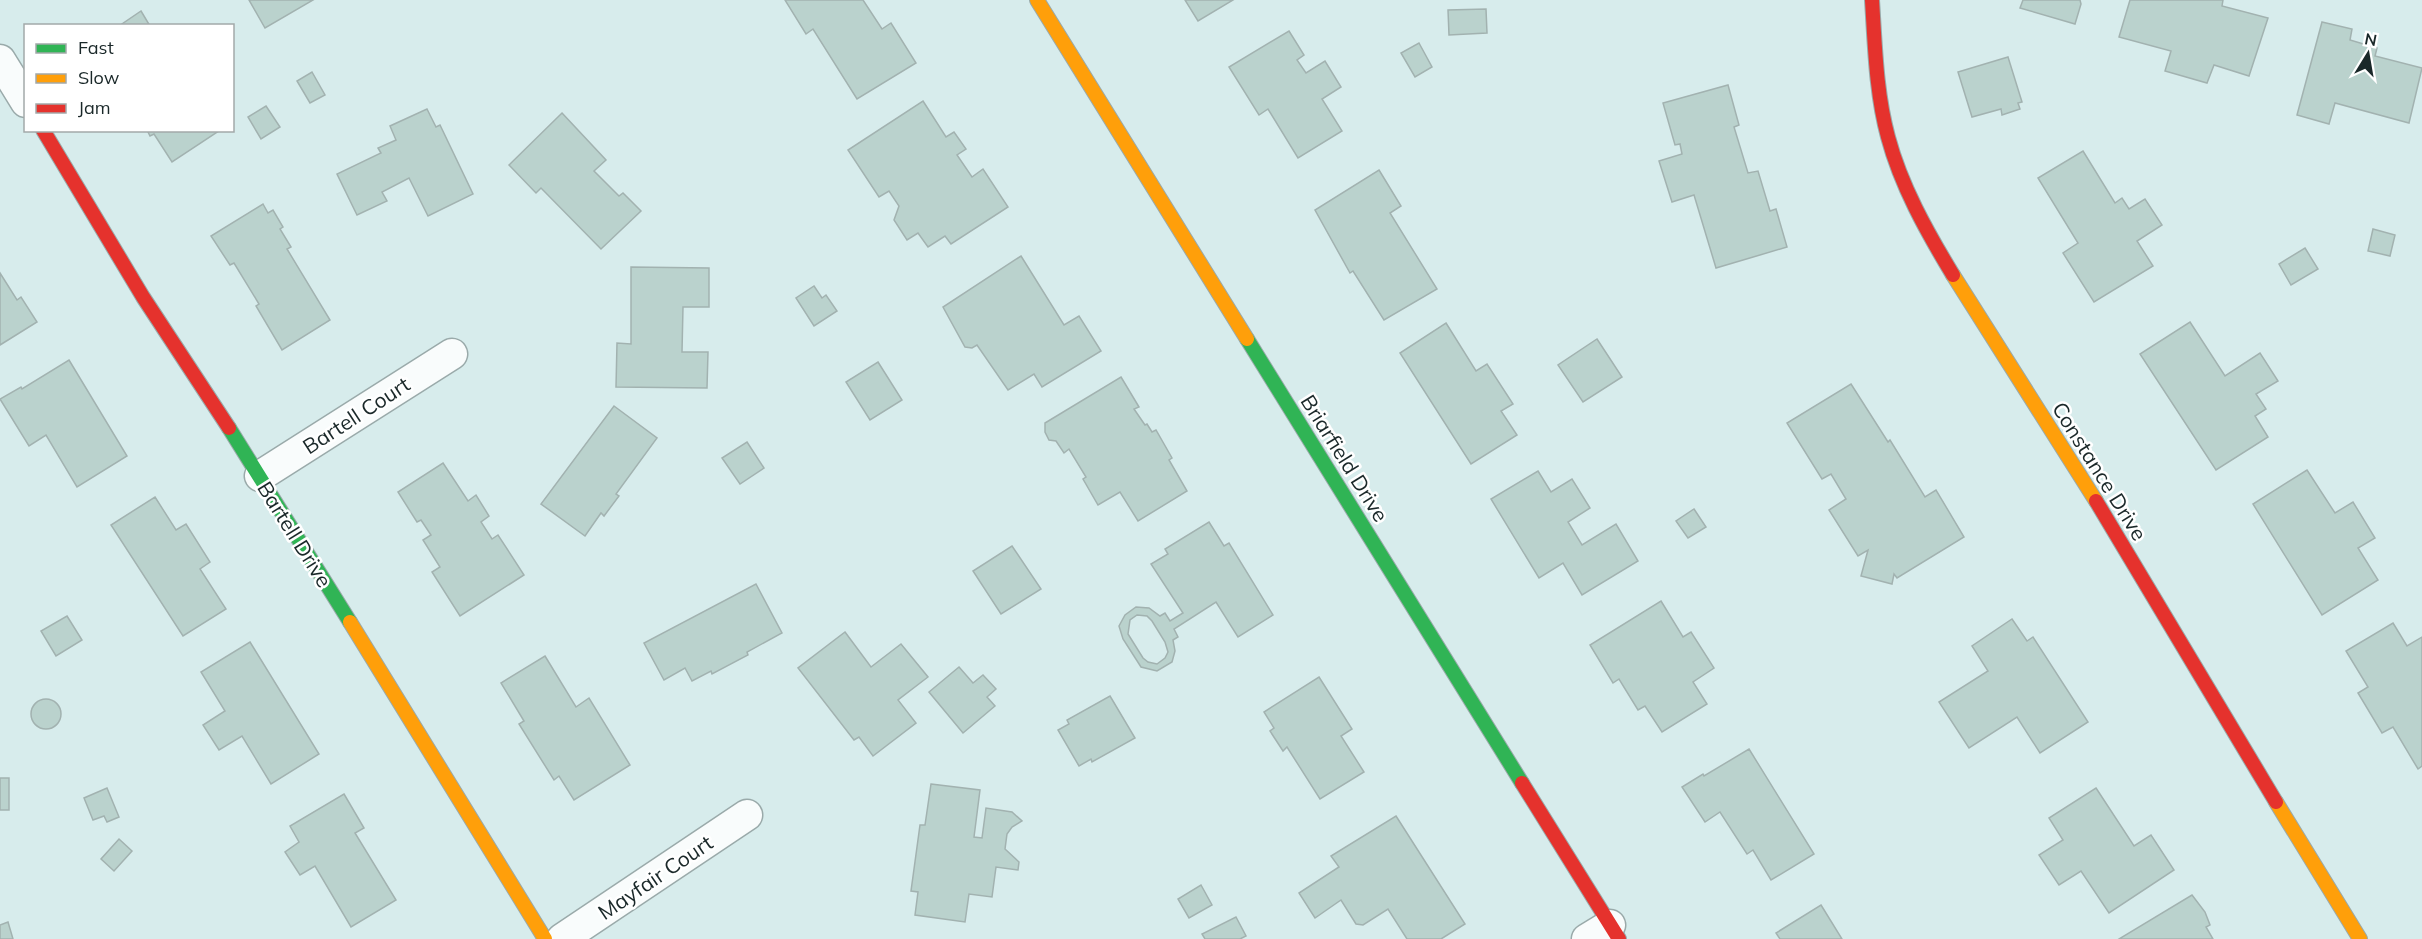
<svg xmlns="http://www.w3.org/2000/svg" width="2422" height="939" viewBox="0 0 2422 939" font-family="Mulish,sans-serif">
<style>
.building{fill:#bad2cd;stroke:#a2b2b0;stroke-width:1.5;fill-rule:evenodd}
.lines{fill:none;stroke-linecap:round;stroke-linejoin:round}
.street-casing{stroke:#9aaaaa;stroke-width:33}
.fast-casing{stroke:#9aaaaa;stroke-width:16}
.slow-casing{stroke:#9aaaaa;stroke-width:16}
.jam-casing{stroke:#9aaaaa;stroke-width:16}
.street{stroke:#f9fcfc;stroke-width:30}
.fast{stroke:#30b455;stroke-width:14}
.slow{stroke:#ff9f0a;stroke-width:14}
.jam{stroke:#e5322d;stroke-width:14}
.labels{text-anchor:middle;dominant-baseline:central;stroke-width:5;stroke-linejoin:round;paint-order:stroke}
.street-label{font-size:21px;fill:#1a2829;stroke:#fff}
</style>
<rect width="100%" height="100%" fill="#d7ecec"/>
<g class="building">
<polygon points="249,0 313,0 265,28"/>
<polygon points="785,0 863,0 882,29 891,23 916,63 857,99 813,29 806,34"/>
<polygon points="1185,0 1233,0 1198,21"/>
<polygon points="2023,0 2080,0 2081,4 2075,24 2020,8"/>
<polygon points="2130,0 2223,0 2222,6 2268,18 2249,76 2214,65 2207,83 2165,71 2171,51 2119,37"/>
<polygon points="1486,9 1487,33 1449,35 1448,10"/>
<polygon points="141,11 150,26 119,26"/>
<polygon points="2322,22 2352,29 2350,40 2377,48 2375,56 2422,68 2409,123 2335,103 2329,124 2297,115"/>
<polygon points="1289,31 1304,55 1297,60 1306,73 1325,61 1341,87 1322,99 1342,131 1298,158 1268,109 1259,115 1229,67"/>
<polygon points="1419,43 1432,67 1415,77 1401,53"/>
<polygon points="2008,57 2022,102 2018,103 2020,109 2002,115 2001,109 1972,117 1958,72"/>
<polygon points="312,72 325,95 310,103 297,81"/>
<polygon points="1728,85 1739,125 1734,127 1748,173 1758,171 1770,211 1776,209 1787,247 1716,268 1694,195 1672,202 1659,161 1682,154 1680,144 1675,145 1663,103"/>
<polygon points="923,101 946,137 954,132 966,149 957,155 972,177 983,169 1008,207 951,244 945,236 928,247 918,233 907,240 894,220 899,206 889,191 879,197 848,150"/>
<polygon points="266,106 280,127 261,139 248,117"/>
<polygon points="427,109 436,127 440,125 473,194 428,216 409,178 382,192 387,201 357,215 337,174 381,153 378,148 396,140 390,126"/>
<polygon points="562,113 606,160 594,171 619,196 623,193 641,211 601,249 541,188 536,193 509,165"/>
<polygon points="147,130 218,130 219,131 172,162 154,134 150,136"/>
<polygon points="2083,151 2115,203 2122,198 2129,209 2145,199 2162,225 2137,241 2153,266 2094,302 2063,253 2078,243 2038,178"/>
<polygon points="1379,170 1401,206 1390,213 1437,289 1384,320 1353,271 1350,273 1315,210"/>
<polygon points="263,204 268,213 273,210 283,227 280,229 291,247 287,249 330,320 282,350 256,306 259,304 234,263 230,265 211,236"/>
<polygon points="2373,229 2395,235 2390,256 2368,251"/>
<polygon points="2305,248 2318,269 2291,285 2279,264"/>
<polygon points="1021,256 1064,325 1079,316 1101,351 1042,387 1034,374 1008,390 977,345 972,348 965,347 943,307"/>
<polygon points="631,267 709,268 709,307 683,307 682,352 708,352 707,388 616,387 617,343 631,344"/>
<polygon points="0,273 17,300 21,297 37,322 0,345"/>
<polygon points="814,286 822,298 826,295 837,311 814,326 796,298"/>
<polygon points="2190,322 2225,376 2260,353 2278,381 2256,394 2266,409 2255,416 2268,437 2216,470 2140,354"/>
<polygon points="1446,323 1476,371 1487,364 1513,404 1501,411 1517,435 1471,464 1400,353"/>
<polygon points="1597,339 1622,377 1583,402 1558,365"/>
<polygon points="69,360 127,456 77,487 46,435 29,446 0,399 21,387 22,389"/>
<polygon points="878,362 902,400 870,420 846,382"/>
<polygon points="1121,377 1139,407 1134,409 1145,425 1147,424 1152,432 1156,430 1172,458 1169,460 1187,491 1138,521 1120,492 1098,505 1083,479 1086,477 1069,449 1064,453 1056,441 1049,440 1045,432 1045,423"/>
<polygon points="1851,384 1888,442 1890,440 1925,497 1936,490 1964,537 1897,578 1894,574 1892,584 1861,576 1868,550 1858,556 1829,510 1846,499 1831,474 1822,479 1787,423"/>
<polygon points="614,406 657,438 616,494 619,496 604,516 601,513 585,536 541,504"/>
<polygon points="747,442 764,468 740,484 722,458"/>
<polygon points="443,463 468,501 476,495 489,516 481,522 492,539 498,535 524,575 460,616 432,572 440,567 423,540 431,535 421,520 417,522 398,492"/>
<polygon points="2307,470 2335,513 2353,502 2375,538 2358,548 2378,580 2322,615 2253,504"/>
<polygon points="1538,471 1551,492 1572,479 1590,508 1568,522 1582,545 1616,524 1638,561 1582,595 1563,563 1539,578 1491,499"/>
<polygon points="155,497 176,530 186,524 210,562 200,569 226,609 183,636 111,525"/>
<polygon points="1694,509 1706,527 1688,538 1676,521"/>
<path d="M 1209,522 L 1224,546 L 1229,543 L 1273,615 L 1238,637 L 1216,602 L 1174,629 L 1178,637 L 1173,640 L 1175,651 L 1172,662 L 1157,671 L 1141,667 L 1123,639 L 1119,626 L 1125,615 L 1136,607 L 1149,608 L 1160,616 L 1165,613 L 1170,621 L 1183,613 L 1151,564 L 1168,554 L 1165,549 ZM 1137,615 L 1147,616 L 1152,621 L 1165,642 L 1168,652 L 1165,658 L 1157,664 L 1148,662 L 1143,658 L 1128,634 L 1130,620 Z"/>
<polygon points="1012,546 1041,589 1001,614 973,571"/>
<polygon points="756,584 782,633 747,652 748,655 712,674 711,671 692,681 685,668 664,680 644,643"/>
<polygon points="1661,601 1683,637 1691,632 1714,668 1693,682 1707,704 1662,732 1645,706 1638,710 1619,679 1613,683 1590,645"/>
<polygon points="67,616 82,640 56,656 41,631"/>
<polygon points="2012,619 2027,641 2033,637 2088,722 2040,753 2017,717 1969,748 1939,702 1988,671 1972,646"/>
<polygon points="2393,623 2407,646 2422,637 2422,766 2418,769 2393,727 2382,733 2358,693 2368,687 2346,651"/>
<polygon points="845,632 871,667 901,644 928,677 898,700 916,723 873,756 859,737 854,740 798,668"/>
<polygon points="250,642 319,754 271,784 242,736 219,750 203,725 225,711 201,672"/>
<polygon points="545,656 576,707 589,698 630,765 574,800 559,776 554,780 519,724 524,721 501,683"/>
<polygon points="959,667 973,683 983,675 996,689 987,697 995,706 963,733 929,692"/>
<polygon points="1319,677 1352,729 1341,736 1364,772 1320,799 1287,747 1283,751 1270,731 1274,728 1264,712"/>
<polygon points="1110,696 1135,738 1092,762 1091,759 1079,766 1058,730 1069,724 1067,720"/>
<circle cx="46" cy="714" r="15"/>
<polygon points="1749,749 1814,854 1771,880 1753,850 1747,854 1720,812 1705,822 1682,787 1703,774 1704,776"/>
<rect x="0" y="778" width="9" height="32"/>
<polygon points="931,784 980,790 974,837 982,838 986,808 1012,812 1022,821 1012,827 1007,834 1005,849 1019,862 1018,870 996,867 992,897 969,894 965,922 915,915 918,892 911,891 920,825 925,825"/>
<polygon points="107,788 119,817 107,822 104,816 93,820 84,798"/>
<polygon points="2096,788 2134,846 2151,835 2174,870 2109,913 2081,871 2059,885 2039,855 2063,840 2049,818"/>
<polygon points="344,794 364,828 355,833 396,900 351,927 315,866 300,875 285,852 299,842 290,826"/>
<polygon points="1396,816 1465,924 1441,939 1407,939 1388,909 1363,925 1356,924 1341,900 1315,918 1299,893 1339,867 1331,856"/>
<polygon points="119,839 132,851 114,871 101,859"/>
<polygon points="1201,885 1212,905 1189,918 1178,899"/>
<polygon points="2192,895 2205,912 2210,925 2206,927 2213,939 2119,939"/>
<polygon points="1821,905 1842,939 1780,939 1776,933"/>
<polygon points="1236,917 1246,936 1240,939 1205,939 1202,934"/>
<polygon points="8,922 13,939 0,939 0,925"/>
</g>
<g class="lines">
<defs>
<g id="street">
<polyline points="0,60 26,102"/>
<polyline points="260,476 452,354"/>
<polyline points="562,939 747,815"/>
<polyline points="1587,939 1610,925"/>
</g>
<g id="fast">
<polyline points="1247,339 1522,783"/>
<polyline points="229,428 350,622"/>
</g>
<g id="slow">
<polyline points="1037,0 1247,339"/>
<polyline points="1953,275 2096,501"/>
<polyline points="350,622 545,939"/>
<polyline points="2276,802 2360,939"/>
</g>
<g id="jam">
<path d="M 1872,0 C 1875,46 1876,93 1888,137 C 1901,186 1927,232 1953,275"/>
<polyline points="43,130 143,297 229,428"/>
<polyline points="2096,501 2276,802"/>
<polyline points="1522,783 1619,939"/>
</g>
</defs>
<use href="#street" class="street-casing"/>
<use href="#fast" class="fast-casing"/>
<use href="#slow" class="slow-casing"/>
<use href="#jam" class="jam-casing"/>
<use href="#street" class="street"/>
<use href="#fast" class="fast"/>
<use href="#slow" class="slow"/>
<use href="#jam" class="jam"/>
</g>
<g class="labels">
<g class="street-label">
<text transform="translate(356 415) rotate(-33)">Bartell Court</text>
<text transform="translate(1345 458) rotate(58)">Briarfield Drive</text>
<text transform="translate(2100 471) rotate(58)">Constance Drive</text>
<text transform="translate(295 534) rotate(58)">Bartell Drive</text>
<text transform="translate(655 877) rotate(-34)">Mayfair Court</text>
</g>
</g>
<rect x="24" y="24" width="210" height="108" fill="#ffffff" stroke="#a3a9a9" stroke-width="1.5"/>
<rect x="36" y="44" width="30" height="9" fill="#30b455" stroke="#a3a9a9" stroke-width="1.5"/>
<text x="78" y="54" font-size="18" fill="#1a2829">Fast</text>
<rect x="36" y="74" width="30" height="9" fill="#ff9f0a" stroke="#a3a9a9" stroke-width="1.5"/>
<text x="78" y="84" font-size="18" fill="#1a2829">Slow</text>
<rect x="36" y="104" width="30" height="9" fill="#e5322d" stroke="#a3a9a9" stroke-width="1.5"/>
<text x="78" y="114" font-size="18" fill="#1a2829">Jam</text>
<g transform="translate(2368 54) rotate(11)" stroke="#ffffff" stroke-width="4.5" paint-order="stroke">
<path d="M0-4.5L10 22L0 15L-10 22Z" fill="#1a2829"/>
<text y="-9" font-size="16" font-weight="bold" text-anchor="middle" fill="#1a2829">N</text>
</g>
</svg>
